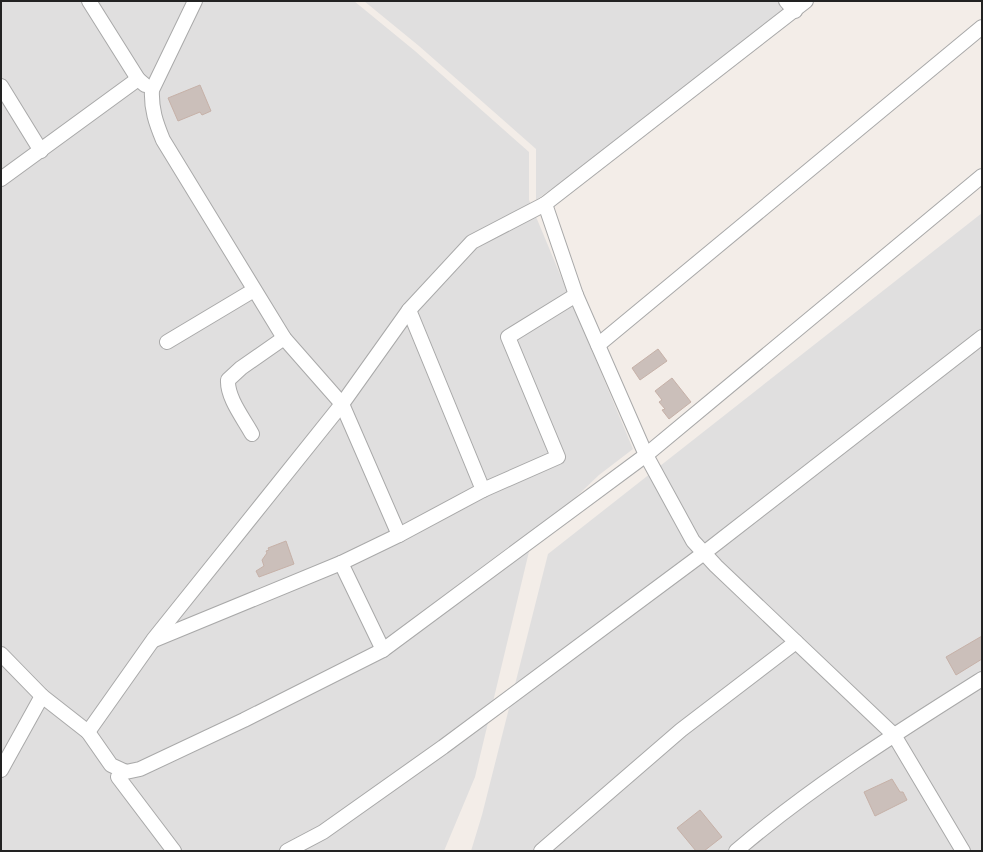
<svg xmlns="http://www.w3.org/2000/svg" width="983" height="852" viewBox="0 0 983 852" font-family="'Alegreya Sans',sans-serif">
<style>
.residential{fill:#e0dfdf}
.building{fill:#cbbfba;stroke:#c6b1a8}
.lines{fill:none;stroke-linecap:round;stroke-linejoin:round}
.minor-casing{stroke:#a9a9a9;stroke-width:16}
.minor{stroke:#fff;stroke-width:14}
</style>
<rect width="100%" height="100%" fill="#f3ede8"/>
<g class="residential">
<polygon points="1,1 354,1 415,51 529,152 529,200 633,449 599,475 532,539 475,777 444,851 1,851"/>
<polygon points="364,1 811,1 764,38 536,200 536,149 419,46"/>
<polygon points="982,213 982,851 471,851 482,815 548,554"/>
</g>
<g class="building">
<polygon points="200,85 211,111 202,115 200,112 178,121 168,98"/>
<polygon points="658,349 667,361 640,380 632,368"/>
<polygon points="672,378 691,402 669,419 662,410 665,409 659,402 662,400 655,391"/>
<polygon points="286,541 294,564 259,577 256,571 264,566 262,560 267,553 266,551 269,550 268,548"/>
<polygon points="982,636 982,659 956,675 946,657"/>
<polygon points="892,779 900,792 903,792 907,800 875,816 864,792"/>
<polygon points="700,810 722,837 704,851 696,851 677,828"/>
</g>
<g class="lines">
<defs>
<g id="minor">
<polyline points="89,1 138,79 145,85"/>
<path d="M 195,1 L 152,90 C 151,109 156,123 163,140 L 284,338 L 342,404 L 399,535"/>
<polyline points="786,1 795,11"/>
<polyline points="1,86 41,151"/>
<polyline points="1,179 138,79"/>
<polyline points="545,204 576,295 646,455 693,541 716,566 894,735 963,851"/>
<polyline points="409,310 483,490"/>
<polyline points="167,342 254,290"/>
<polyline points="598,345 982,27"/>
<path d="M 252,434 C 244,419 227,398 228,380 L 241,368 L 284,338"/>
<polyline points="341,563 383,650"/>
<polyline points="154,640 341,563 399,535 483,490 558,457 508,337 576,295"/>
<polyline points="1,654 42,696"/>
<polyline points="88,732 111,765 126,772 140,769 244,720 383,650 646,455 982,176"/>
<polyline points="1,770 42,696 88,732 153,640 342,404 409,310 472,242 545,204 806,1"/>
<polyline points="118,777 174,851"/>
<polyline points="287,851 323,832 443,747 704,553 982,337"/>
<polyline points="541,851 681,730 796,642"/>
<path d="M 736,851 C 812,786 898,732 982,679"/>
</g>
</defs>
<use href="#minor" class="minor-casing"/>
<use href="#minor" class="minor"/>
</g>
<rect width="983" height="852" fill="none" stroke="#222222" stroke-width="4"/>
</svg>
